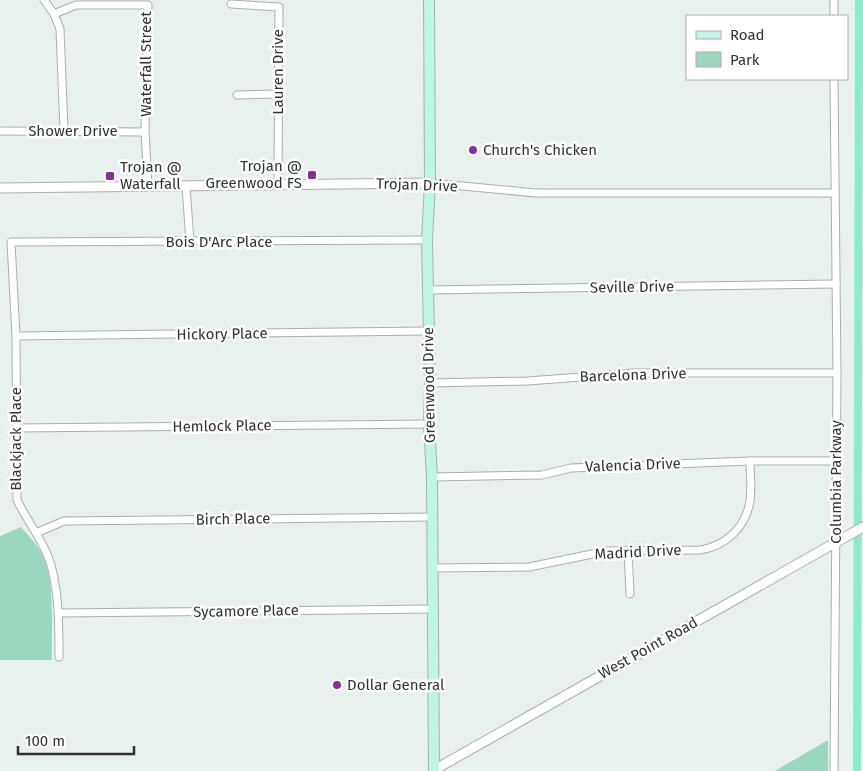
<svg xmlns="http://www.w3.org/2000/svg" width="863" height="771" viewBox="0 0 863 771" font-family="'Fira Sans',sans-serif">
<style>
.green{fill:#9ad6c0}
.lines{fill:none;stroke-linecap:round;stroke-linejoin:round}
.canal{stroke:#89edcb;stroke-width:8}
.minor-casing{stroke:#a8b0ac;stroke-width:9}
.tertiary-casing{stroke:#a8b0ac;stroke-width:11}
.secondary-casing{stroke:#a8b0ac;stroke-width:12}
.minor{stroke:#fff;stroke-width:7}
.tertiary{stroke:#fff;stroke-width:9}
.secondary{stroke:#bef5e7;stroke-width:10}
.poi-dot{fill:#872e9b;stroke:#fff;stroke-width:2}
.labels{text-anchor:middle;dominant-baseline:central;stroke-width:5;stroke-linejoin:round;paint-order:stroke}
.street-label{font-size:15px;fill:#313432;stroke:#fff}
.poi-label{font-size:15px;fill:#313432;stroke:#fff;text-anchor:start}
</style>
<rect width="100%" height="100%" fill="#e8f1ed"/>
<g class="green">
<path d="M 21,527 C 28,535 36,543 41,552 C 56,581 51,627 52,660 L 0,660 L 0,536 Z"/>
<polygon points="828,740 828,771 775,771"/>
</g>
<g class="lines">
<polyline class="canal" points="857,771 859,0"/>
<defs>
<g id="minor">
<polyline points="44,0 54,14 60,29 64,131"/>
<polyline points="834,0 834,16"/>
<polyline points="231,4 279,7 278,185"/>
<polyline points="54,14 76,5 148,5 145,132 148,186"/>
<polyline points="834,79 837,373 834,771"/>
<polyline points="237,95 278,94"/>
<polyline points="0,131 145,132"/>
<polyline points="430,183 536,193 834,193"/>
<polyline points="186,186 190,242"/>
<polyline points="427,290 836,284"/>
<polyline points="16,336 428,331"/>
<polyline points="430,383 528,381 633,373 837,373"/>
<polyline points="16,428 429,424"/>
<polyline points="432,477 542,475 571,468 750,461 836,461"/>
<polyline points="36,533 64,521 432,517"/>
<polyline points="628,550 630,594"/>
<path d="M 432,568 L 529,567 L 607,551 L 700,550 C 726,546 746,527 750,501 C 752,488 750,474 750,461"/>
<polyline points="59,613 433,609"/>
<path d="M 59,657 C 59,627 59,597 52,569 C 46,544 28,523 17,500 L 16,336 L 11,242 L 427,240"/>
</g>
<g id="tertiary">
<polyline points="0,188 430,183"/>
<polyline points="434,770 863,527"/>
</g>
<polyline id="secondary" points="429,0 430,183 427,240 430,383 429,424 432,477 434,771"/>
</defs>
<use href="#minor" class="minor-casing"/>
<use href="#tertiary" class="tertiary-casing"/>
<use href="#secondary" class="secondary-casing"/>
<use href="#minor" class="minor"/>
<use href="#tertiary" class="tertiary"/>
<use href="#secondary" class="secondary"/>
</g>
<g class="poi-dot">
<circle cx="473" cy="150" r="5"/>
<rect x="307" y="170" width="10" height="10" rx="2.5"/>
<rect x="105" y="171" width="10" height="10" rx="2.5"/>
<circle cx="337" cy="685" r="5"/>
</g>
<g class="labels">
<g class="street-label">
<text transform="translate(146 64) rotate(-90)">Waterfall Street</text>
<text transform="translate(278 72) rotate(-90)">Lauren Drive</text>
<text x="73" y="131">Shower Drive</text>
<text transform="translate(417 185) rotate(2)">Trojan Drive</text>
<text x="219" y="242">Bois D'Arc Place</text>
<text transform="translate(632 287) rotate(-1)">Seville Drive</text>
<text transform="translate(222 334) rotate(-1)">Hickory Place</text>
<text transform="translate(633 375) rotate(-2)">Barcelona Drive</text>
<text transform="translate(429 385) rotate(-91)">Greenwood Drive</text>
<text transform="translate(222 426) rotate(-1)">Hemlock Place</text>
<text transform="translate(16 439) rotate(-90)">Blackjack Place</text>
<text transform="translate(633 465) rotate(-2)">Valencia Drive</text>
<text transform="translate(836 482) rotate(-90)">Columbia Parkway</text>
<text transform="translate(233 519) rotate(-1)">Birch Place</text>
<text transform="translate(638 552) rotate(-3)">Madrid Drive</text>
<text transform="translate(246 611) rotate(-1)">Sycamore Place</text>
<text transform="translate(648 648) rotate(-29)">West Point Road</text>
</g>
<g class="poi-label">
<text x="483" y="150">Church's Chicken</text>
<text x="302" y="166" text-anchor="end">Trojan @<tspan x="302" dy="17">Greenwood FS</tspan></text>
<text x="120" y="167">Trojan @<tspan x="120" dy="17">Waterfall</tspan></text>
<text x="347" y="685">Dollar General</text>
</g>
</g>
<rect x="686" y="15" width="162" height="65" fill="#ffffff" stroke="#adaead"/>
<rect x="696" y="31" width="25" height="8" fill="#bef5e7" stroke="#adaead"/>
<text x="730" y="40" font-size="15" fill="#313432">Road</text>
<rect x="696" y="52" width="25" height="15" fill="#9ad6c0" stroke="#adaead"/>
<text x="730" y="65" font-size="15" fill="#313432">Park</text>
<path d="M18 746v8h116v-8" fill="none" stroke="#313432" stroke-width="2.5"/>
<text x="25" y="746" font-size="15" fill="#313432" stroke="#ffffff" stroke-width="4" paint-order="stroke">100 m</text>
</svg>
